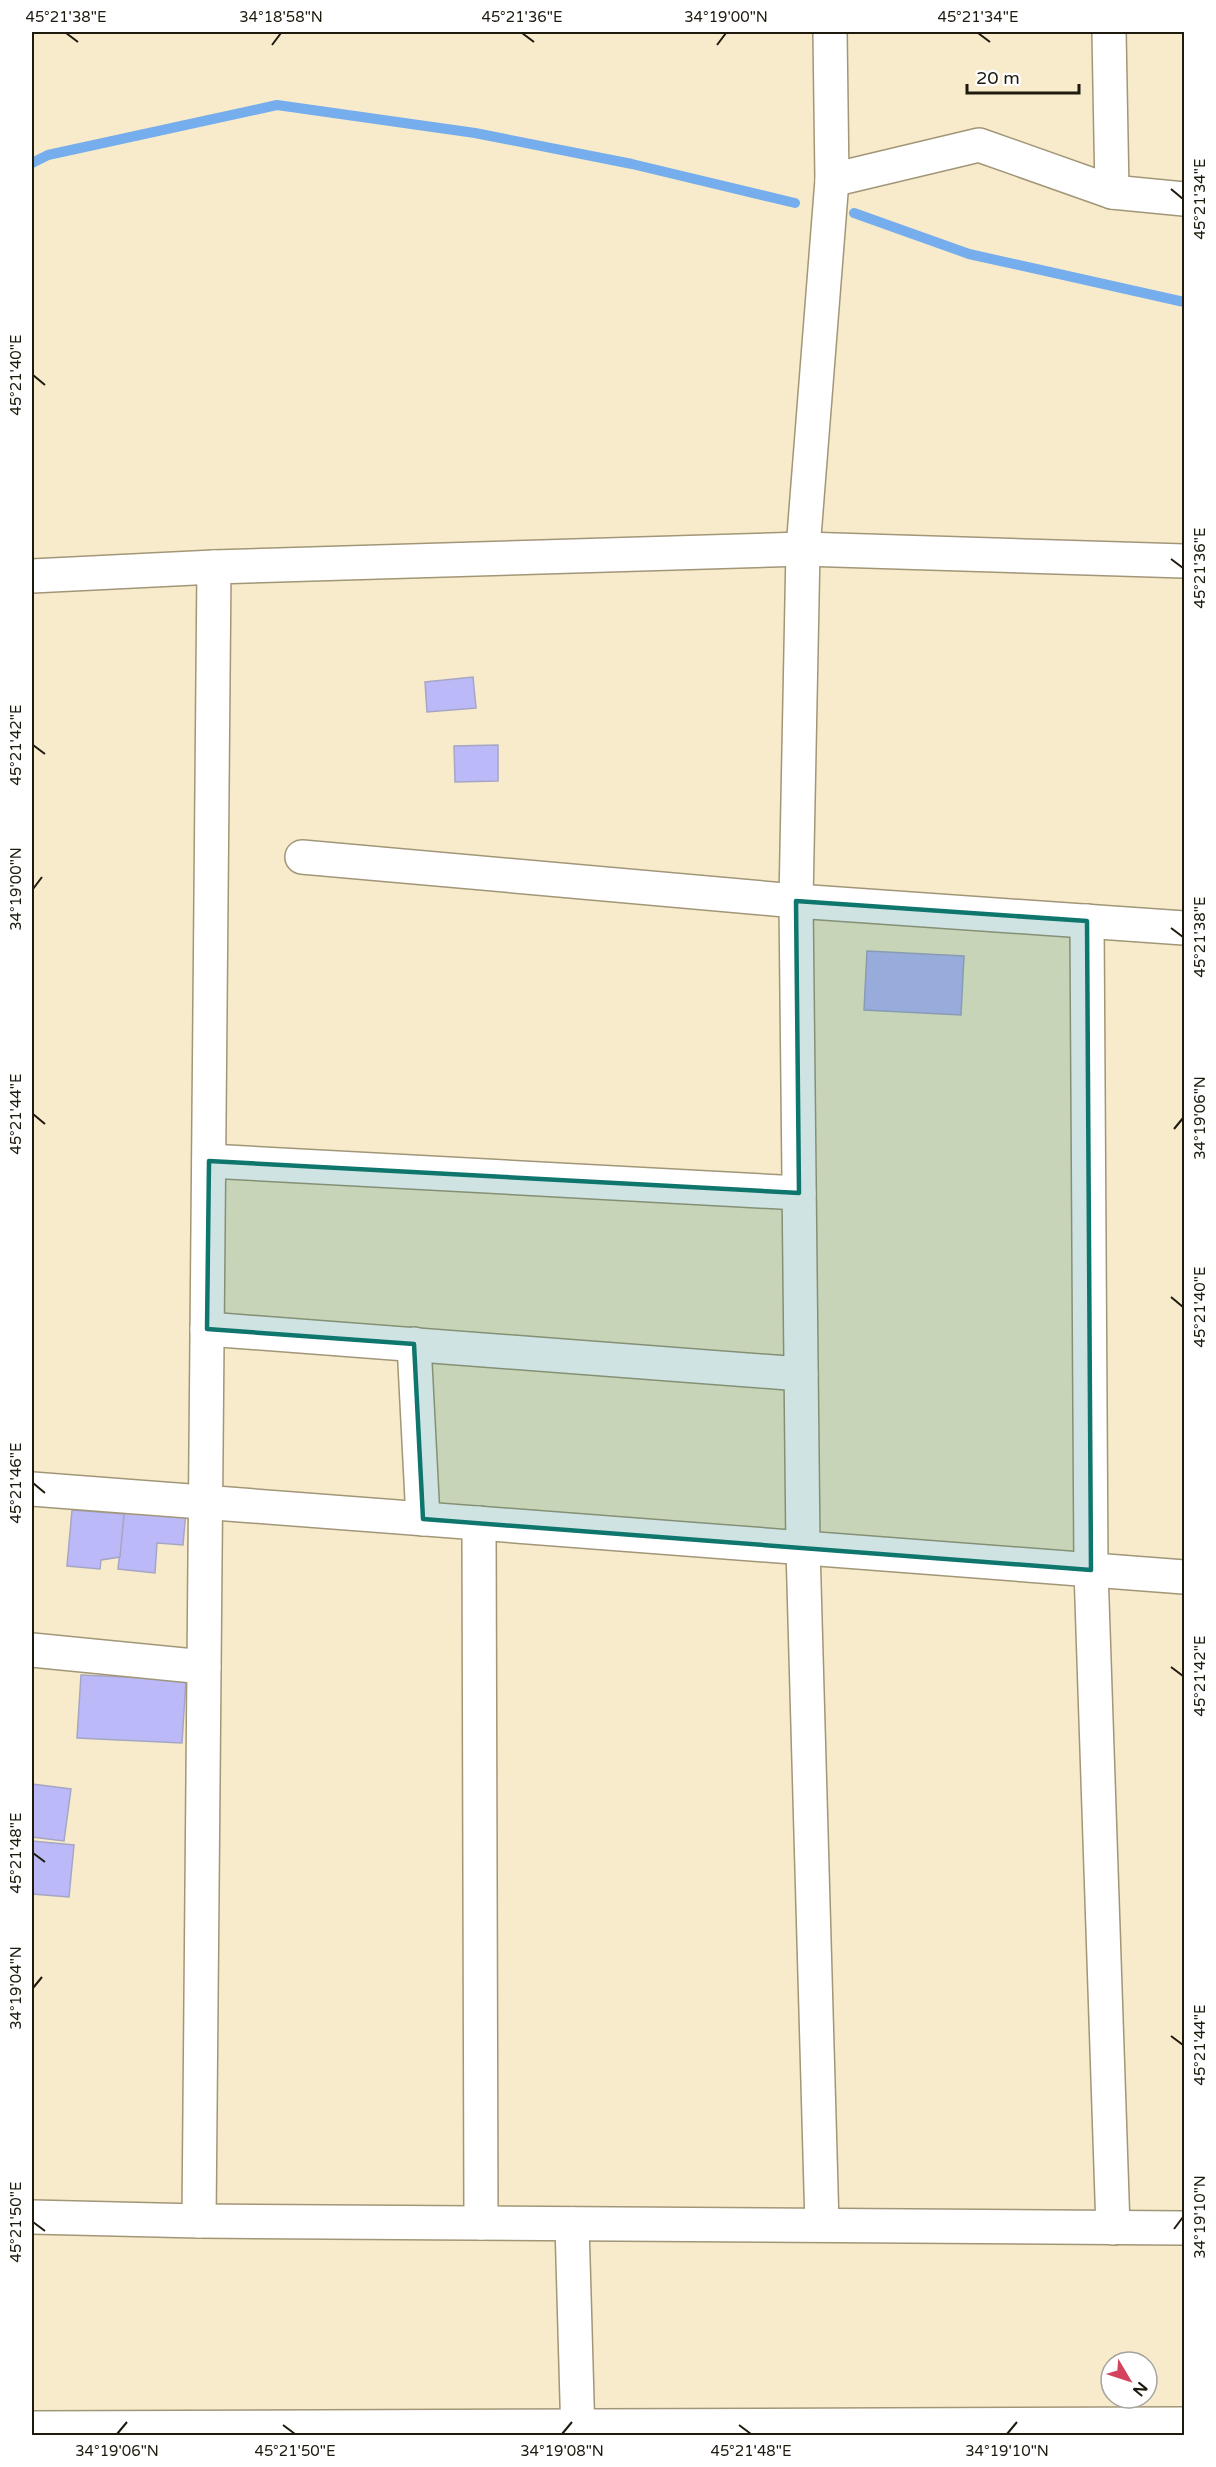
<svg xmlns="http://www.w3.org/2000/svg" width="1216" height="2467" viewBox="0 0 1216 2467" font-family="'Varela Round',sans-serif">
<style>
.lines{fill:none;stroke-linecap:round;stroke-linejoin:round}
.stream{stroke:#76aded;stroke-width:10}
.building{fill:#bbb9f7;stroke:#a6a6c4;stroke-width:1.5}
.minor-casing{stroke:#a29678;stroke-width:36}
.tertiary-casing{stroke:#a29678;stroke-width:36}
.minor{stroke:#fff;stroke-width:33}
.tertiary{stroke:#fff;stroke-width:33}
.marked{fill:#0f766e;fill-opacity:0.2;stroke:#0f766e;stroke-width:4.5;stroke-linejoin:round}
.ticks{fill:none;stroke:#1e1a0e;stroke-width:2}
.neatline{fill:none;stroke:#1e1a0e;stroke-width:2}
.ticks-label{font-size:15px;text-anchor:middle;fill:#1e1a0e}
</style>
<rect width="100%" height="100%" fill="#f7ebcb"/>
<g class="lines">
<g class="stream">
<polyline points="32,163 48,155 277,105 475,133 632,164 795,203"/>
<polyline points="854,213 969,254 1184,302"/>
</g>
</g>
<g class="building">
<polygon points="473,677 476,708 427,712 425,682"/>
<polygon points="498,745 498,781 455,782 454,746"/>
<polygon points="867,951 964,956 961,1015 864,1010"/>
<polygon points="125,1504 186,1510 183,1545 157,1543 155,1573 118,1569"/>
<polygon points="72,1510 124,1514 120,1557 101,1560 100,1569 67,1566"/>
<polygon points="81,1675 186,1680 182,1743 77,1738"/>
<polygon points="32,1784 71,1789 64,1841 32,1837"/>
<polygon points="32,1841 74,1845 69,1897 32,1894"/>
</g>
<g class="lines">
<defs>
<g id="minor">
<polyline points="1109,32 1112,192"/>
<polyline points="832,180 979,145 1112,192 1184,199"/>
<polyline points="32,576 214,567 803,549 1184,561"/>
<polyline points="302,857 796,901 1184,928"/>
<polyline points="1087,921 1091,1570 1113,2228"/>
<polyline points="209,1161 799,1193"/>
<polyline points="207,1329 801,1374"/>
<polyline points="414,1344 423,1519"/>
<polyline points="479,1523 481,2223"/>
<polyline points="32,1650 204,1667"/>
<polyline points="32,2217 199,2221 1184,2228"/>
<polyline points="199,2221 214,567"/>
<polyline points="572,2224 578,2436"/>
<polyline points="822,2225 803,1548 796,901 803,549 832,180 830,32"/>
<polyline points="32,2428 1184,2424"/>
</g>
<polyline id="tertiary" points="32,1489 1184,1577"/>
</defs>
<use href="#minor" class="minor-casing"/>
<use href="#tertiary" class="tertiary-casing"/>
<use href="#minor" class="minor"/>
<use href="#tertiary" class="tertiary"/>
</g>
<path class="marked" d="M 796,901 L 1087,921 L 1091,1570 L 423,1519 L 414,1344 L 207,1329 L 209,1161 L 799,1193 Z"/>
<path class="ticks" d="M 66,33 L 78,42M 522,33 L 534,42M 978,33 L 990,42M 272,45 L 281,33M 717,45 L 726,33M 1171,189 L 1183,199M 33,375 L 45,385M 1171,559 L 1183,568M 33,745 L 45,754M 33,889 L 42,877M 1171,928 L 1183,937M 33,1114 L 45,1124M 1174,1129 L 1183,1118M 1171,1297 L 1183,1307M 33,1483 L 45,1493M 1171,1667 L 1183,1676M 33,1853 L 45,1862M 33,1988 L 42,1977M 1171,2036 L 1183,2045M 33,2222 L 45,2231M 1174,2229 L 1183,2217M 283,2425 L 295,2434M 739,2425 L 751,2434M 117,2434 L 127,2422M 562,2434 L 572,2422M 1007,2434 L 1017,2422"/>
<rect width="1216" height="2467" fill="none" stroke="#ffffff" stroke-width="66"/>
<g transform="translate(1129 2380) rotate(129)"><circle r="28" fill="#ffffff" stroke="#a5a39f" stroke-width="1.5"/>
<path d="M0-4.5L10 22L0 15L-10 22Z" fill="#d3435d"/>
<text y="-9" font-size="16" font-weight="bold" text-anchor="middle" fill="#1e1a0e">N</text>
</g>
<path d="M967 84v9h112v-9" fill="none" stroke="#1e1a0e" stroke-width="3"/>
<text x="976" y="84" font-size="18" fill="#1e1a0e" stroke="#ffffff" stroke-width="4.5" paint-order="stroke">20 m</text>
<rect x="33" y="33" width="1150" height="2401" class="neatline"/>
<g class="ticks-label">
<text x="66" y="22">45°21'38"E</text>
<text x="281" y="22">34°18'58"N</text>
<text x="522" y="22">45°21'36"E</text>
<text x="726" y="22">34°19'00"N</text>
<text x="978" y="22">45°21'34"E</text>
<text transform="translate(1200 199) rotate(-90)" y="5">45°21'34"E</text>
<text transform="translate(16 375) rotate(-90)" y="5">45°21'40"E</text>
<text transform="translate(1200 568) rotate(-90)" y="5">45°21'36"E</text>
<text transform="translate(16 745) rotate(-90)" y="5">45°21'42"E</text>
<text transform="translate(16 889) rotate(-90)" y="5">34°19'00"N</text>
<text transform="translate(1200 937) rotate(-90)" y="5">45°21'38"E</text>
<text transform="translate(16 1114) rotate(-90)" y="5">45°21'44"E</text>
<text transform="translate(1200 1118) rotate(-90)" y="5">34°19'06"N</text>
<text transform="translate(1200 1307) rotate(-90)" y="5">45°21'40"E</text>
<text transform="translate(16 1483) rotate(-90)" y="5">45°21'46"E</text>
<text transform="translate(1200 1676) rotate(-90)" y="5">45°21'42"E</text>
<text transform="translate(16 1853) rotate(-90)" y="5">45°21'48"E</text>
<text transform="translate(16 1988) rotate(-90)" y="5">34°19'04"N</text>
<text transform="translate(1200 2045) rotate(-90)" y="5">45°21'44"E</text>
<text transform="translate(1200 2217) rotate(-90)" y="5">34°19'10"N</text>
<text transform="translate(16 2222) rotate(-90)" y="5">45°21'50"E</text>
<text x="117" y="2456">34°19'06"N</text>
<text x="295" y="2456">45°21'50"E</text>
<text x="562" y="2456">34°19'08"N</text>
<text x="751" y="2456">45°21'48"E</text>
<text x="1007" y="2456">34°19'10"N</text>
</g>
</svg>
